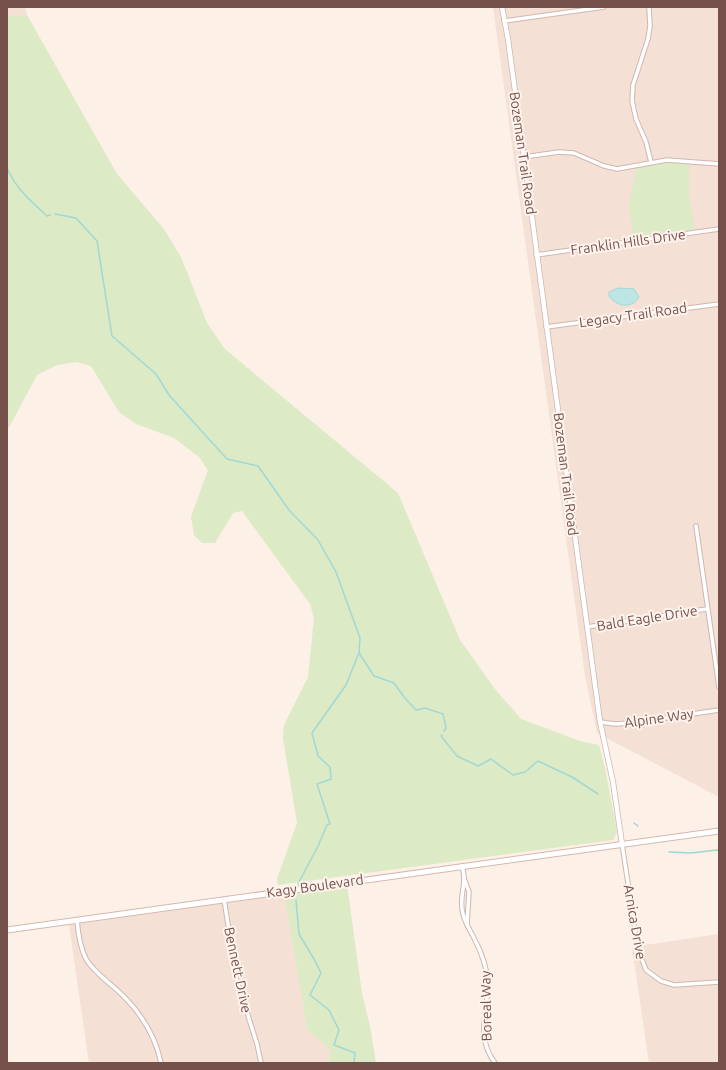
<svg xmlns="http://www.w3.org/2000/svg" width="726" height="1070" viewBox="0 0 726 1070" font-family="Ubuntu,sans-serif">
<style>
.residential{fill:#f4e0d5}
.green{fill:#dceac5}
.water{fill:#bbe6e4;stroke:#a1d8d5}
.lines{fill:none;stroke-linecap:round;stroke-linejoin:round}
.stream{stroke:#a1d8d5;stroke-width:1.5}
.minor-casing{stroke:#d0b7af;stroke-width:5.5}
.tertiary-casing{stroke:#d0b7af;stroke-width:6}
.secondary-casing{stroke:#d6b8af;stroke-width:7}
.minor{stroke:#fff;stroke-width:3.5}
.tertiary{stroke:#fff;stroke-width:4.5}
.secondary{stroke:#fff;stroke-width:5}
.labels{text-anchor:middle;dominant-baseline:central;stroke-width:4;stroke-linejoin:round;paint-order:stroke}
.street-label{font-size:14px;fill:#76514b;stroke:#fff4ed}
</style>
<rect width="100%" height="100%" fill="#fcf0e7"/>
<g class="residential">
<polygon points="7,7 25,7 27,15 7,16"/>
<polygon points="493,7 719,7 719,797 597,733 585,676"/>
<polygon points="284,894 307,1029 331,1051 328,1063 89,1063 69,925"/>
<polygon points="719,934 719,1063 649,1063 632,947"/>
</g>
<g class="green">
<polygon points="27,15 117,174 164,229 181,257 207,323 225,349 398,493 460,640 495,689 521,719 580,741 599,745 605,768 617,832 613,840 278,885 277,879 297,823 283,739 284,725 308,677 314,618 310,604 242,511 233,513 215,543 202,543 194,535 191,517 208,470 199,457 174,438 136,424 119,412 91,366 76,362 57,365 37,375 7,431 7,16"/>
<polygon points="662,163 689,163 689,196 695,229 633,237 629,203 637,167"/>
<polygon points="347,884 362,994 370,1026 376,1063 328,1063 331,1051 307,1029 284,894"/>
</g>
<path class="water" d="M 618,288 L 634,289 L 639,297 C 631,310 616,306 609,296 L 609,292 Z"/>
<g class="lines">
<g class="stream">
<path d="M 7,168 C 16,189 31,201 47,216 L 50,215"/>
<polyline points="55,214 76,218 97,241 112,336 156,374 169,395 227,459 258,466 289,510 318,540 336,572 360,638 359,653 346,685 312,733 318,756 330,767 331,779 317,784 330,824 327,825 318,846 297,886"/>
<polyline points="359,653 374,676 394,683 404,697 416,710 425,708 443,714 446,728 444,731"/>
<polyline points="442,735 441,736 457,756 478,766 491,759 513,775 525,772 538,761 572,777 598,794"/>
<polyline points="634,823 638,826"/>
<polyline points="669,852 691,853 717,850 719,851"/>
<polyline points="296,900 299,934 314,959 321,973 310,995 329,1010 339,1030 334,1045 355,1053 354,1063"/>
</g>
<defs>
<g id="minor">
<polyline points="649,7 650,26 648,39 633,85 632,101 636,119 646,142 651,162"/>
<polyline points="504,21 604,7"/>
<polyline points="524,157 559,152 574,153 604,166 617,169 667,160 719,164"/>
<polyline points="536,255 719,229"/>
<polyline points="546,327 719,304"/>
<polyline points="696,526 719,687"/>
<polyline points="587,627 707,609"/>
<polyline points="600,722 615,724 631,723 719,710"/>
<polyline points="622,844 638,949 646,970 661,981 674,985 719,982"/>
<path d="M 462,866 C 463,870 464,874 464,878 C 464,891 459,901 463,914 C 465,922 469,929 473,936 C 481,951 487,966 488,983 C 488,1013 475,1036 495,1063"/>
<polyline points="464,878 469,892 467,925"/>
<polyline points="224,899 237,981 257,1044 261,1063"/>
<path d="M 77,920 C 78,933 80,947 86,959 C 93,971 106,980 117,990 C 138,1009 155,1034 161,1063"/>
</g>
<polyline id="tertiary" points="502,7 508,39 600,722 613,782 622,844"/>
<polyline id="secondary" points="7,930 719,831"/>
</defs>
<use href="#minor" class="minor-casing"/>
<use href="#tertiary" class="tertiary-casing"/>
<use href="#secondary" class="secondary-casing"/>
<use href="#minor" class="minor"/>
<use href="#tertiary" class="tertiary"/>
<use href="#secondary" class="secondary"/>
</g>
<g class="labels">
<g class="street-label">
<text transform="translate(523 153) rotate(82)">Bozeman Trail Road</text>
<text transform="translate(628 242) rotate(-8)">Franklin Hills Drive</text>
<text transform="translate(633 315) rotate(-8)">Legacy Trail Road</text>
<text transform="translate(566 474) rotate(83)">Bozeman Trail Road</text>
<text transform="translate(647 618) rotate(-9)">Bald Eagle Drive</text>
<text transform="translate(659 718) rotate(-8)">Alpine Way</text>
<text transform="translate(315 886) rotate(-8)">Kagy Boulevard</text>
<text transform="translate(635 922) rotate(80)">Arnica Drive</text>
<text transform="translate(238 970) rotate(78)">Bennett Drive</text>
<text transform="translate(486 1006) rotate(-91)">Boreal Way</text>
</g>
</g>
<rect width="726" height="1070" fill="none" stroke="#76514b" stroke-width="16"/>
</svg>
